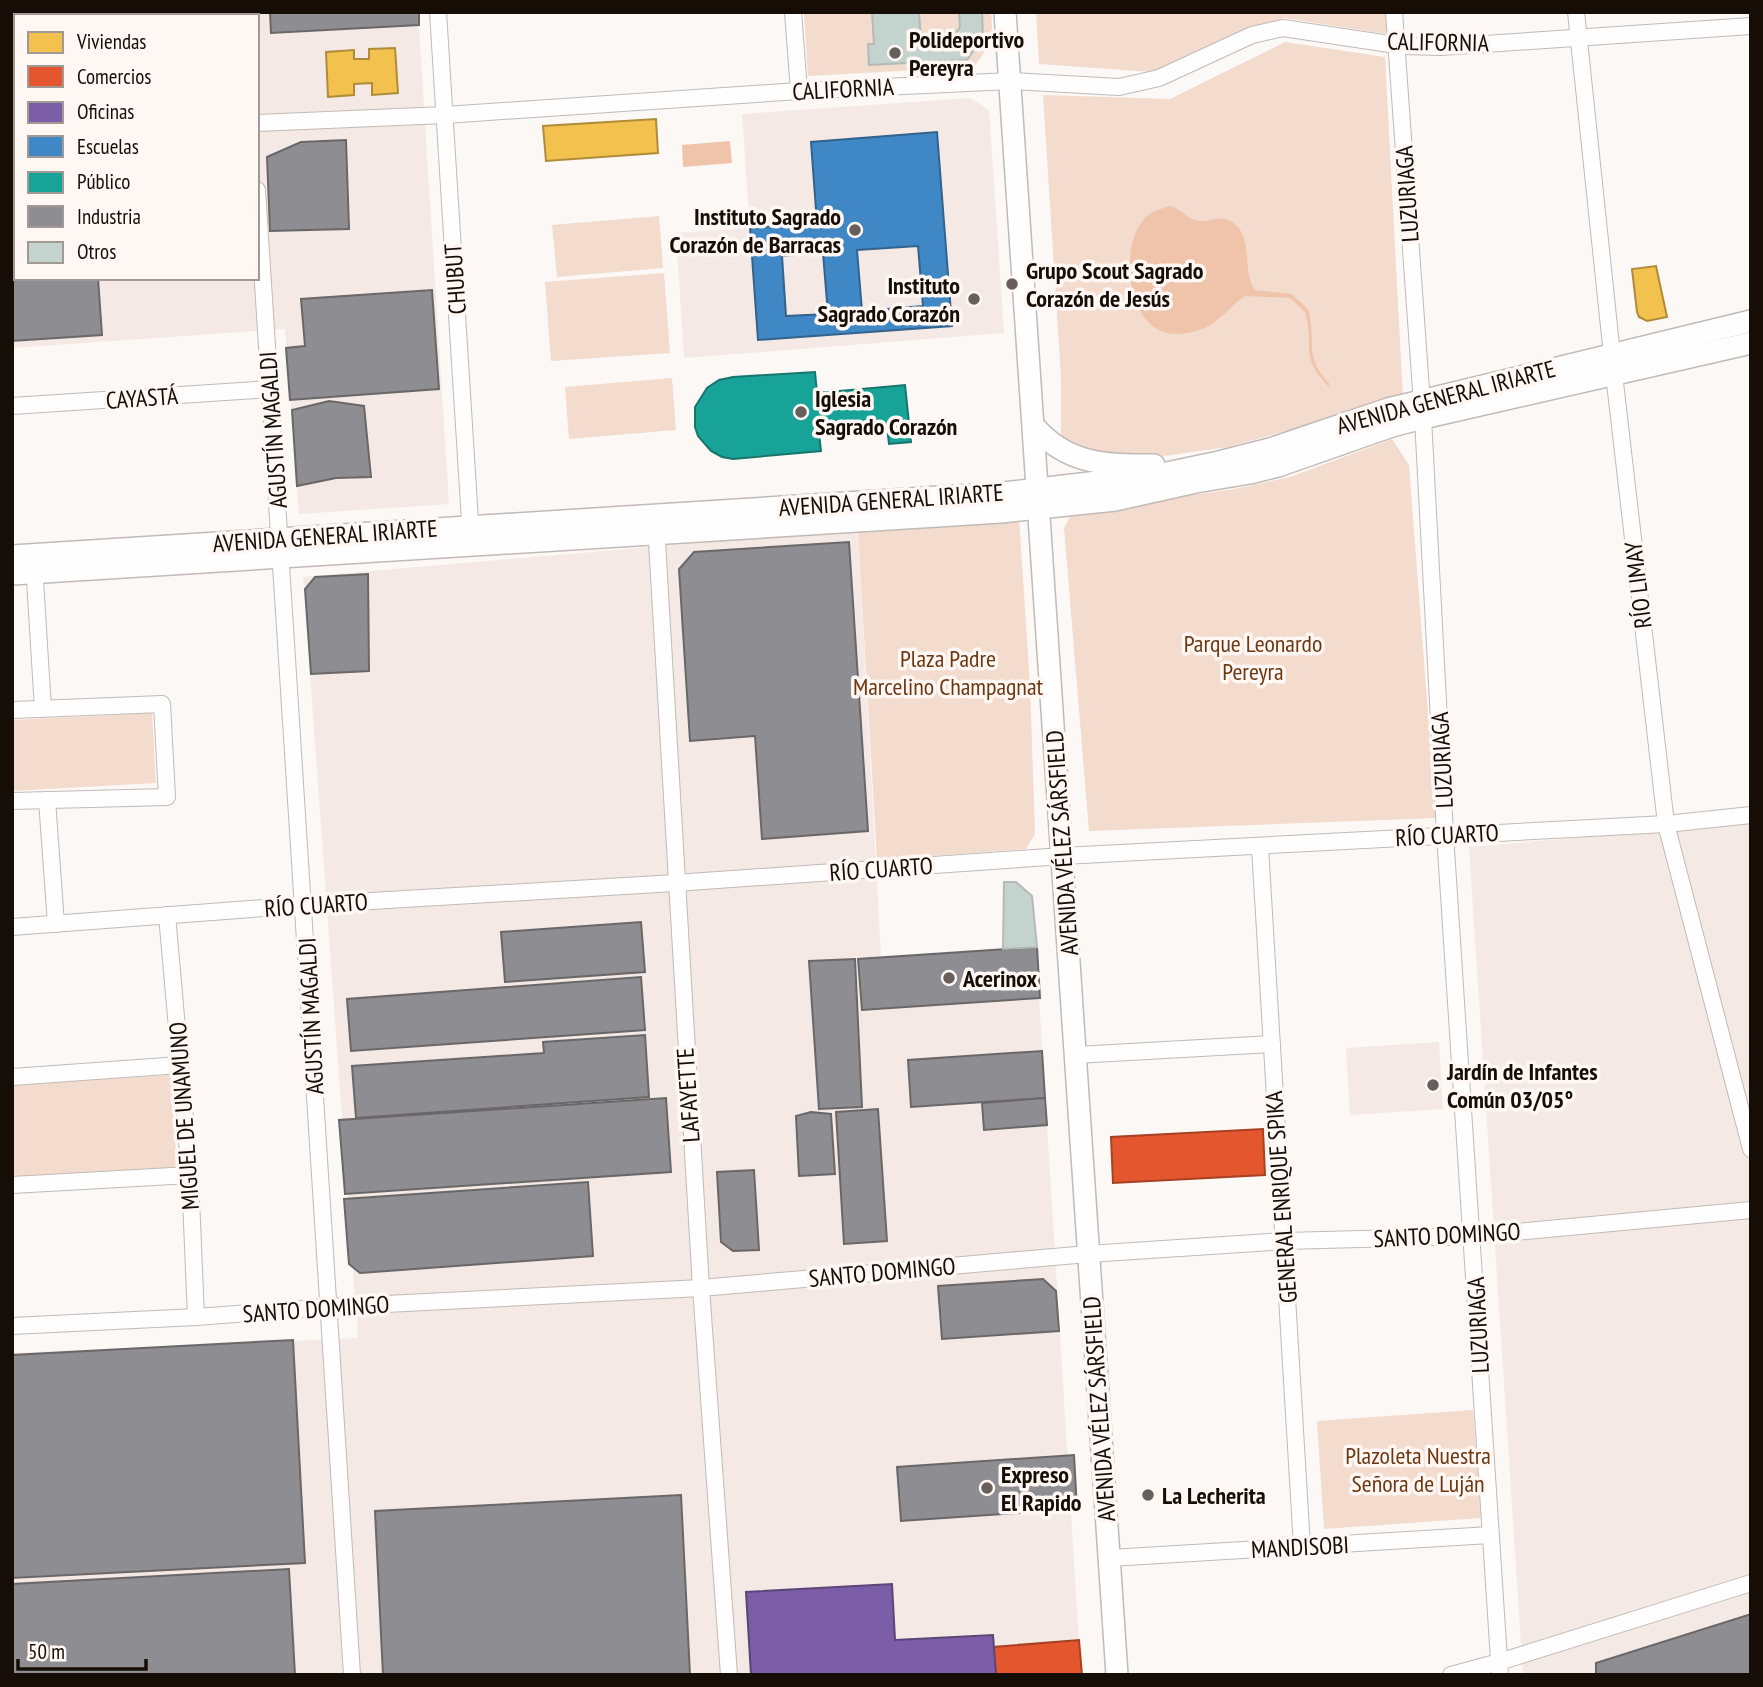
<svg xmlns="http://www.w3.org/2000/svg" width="1763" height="1687" viewBox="0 0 1763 1687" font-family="'PT Sans Narrow',sans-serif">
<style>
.built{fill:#f4e9e4;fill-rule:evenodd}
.green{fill:#f3dbce}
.water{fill:#f0c4aa}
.homes{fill:#f2c14e;stroke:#b08b39;stroke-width:2}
.shops{fill:#e4572e;stroke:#a64122;stroke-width:2}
.offices{fill:#7b5ea7;stroke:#5d4677;stroke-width:2}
.schools{fill:#3f88c5;stroke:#33638c;stroke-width:2;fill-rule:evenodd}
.public{fill:#17a398;stroke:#17766c;stroke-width:2}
.industry{fill:#8d8d92;stroke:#6a6768;stroke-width:2}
.building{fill:#c4d3ce;stroke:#b5bab7;stroke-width:2}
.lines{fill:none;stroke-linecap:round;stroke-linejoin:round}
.service-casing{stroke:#c1bab6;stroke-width:10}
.minor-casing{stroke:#c1bab6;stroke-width:18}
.secondary-casing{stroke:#c1bab6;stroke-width:24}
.service{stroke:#fffefe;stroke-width:8}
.minor{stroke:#fffefe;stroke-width:16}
.secondary{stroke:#fffefe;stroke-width:21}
.poi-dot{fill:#675f5b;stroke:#fef7f4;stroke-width:2.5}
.labels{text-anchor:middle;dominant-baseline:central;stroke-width:7;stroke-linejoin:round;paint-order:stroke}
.poi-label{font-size:24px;font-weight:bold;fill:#170d07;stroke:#fef7f4;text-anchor:start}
.street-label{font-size:24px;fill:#170d07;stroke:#fef7f4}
.park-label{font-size:24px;fill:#6d360f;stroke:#fef7f4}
</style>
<rect width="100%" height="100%" fill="#fcf8f6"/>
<g class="built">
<path d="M 12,12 L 418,12 L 449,504 L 299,514 L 285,329 L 12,348 ZM 16,16 L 257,16 L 257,278 L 16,278 Z"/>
<polygon points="970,98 989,110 1004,333 684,358 676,233 750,228 742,114"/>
<polygon points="858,529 881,957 1036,948 1081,1675 12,1675 12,1353 358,1338 303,577"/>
<polygon points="1751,823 1751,1675 1523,1675 1469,847"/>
<polygon points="1439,1042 1443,1109 1350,1115 1346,1048"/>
</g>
<g class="green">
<polygon points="804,12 991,12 993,40 974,67 808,76"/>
<polygon points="1036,12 1386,12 1387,34 1284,18 1165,73 1039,64"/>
<polygon points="1285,42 1385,57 1403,398 1228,447 1157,457 1098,452 1067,444 1061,434 1061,378 1043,95 1170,99"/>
<polygon points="659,216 663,268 557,277 552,225"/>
<polygon points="664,273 670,353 551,361 545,282"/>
<polygon points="672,378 676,430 569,439 565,387"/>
<polygon points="1392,439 1409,465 1436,818 1089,831 1064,528 1072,512 1235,489 1290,477"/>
<polygon points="1019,518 1030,684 1035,834 1026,849 877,860 858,530"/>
<polygon points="152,713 156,783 12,791 12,720"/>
<polygon points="171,1075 177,1168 12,1178 12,1085"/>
<polygon points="1473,1410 1481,1518 1324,1529 1317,1421"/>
</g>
<g class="water">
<polygon points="730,141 732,163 683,167 682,145"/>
<path d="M 1169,206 C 1181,208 1187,219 1198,221 C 1207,222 1217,217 1225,219 C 1257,229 1240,270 1255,290 L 1291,294 L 1308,309 C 1317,341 1303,356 1329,383 L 1329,387 C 1297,353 1316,349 1305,312 L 1290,298 L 1245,296 C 1230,306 1218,324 1202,329 C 1192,333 1174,336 1164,332 C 1125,319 1120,244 1145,218 C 1152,211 1161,209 1169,206 Z"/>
</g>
<g class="homes">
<polygon points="395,48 398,93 372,95 372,83 354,84 354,95 328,97 326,52 354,50 354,59 369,59 369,49"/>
<polygon points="656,119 658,153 546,161 543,126"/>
<polygon points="1656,266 1667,317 1647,321 1639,317 1637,312 1632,269"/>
</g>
<g class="shops">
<polygon points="1263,1129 1265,1175 1113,1183 1111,1137"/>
<polygon points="1079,1640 1082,1675 996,1675 993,1647"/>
</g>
<polygon class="offices" points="892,1584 895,1640 993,1635 996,1675 751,1675 746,1592"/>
<path class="schools" d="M 937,132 L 952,326 L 758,340 L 750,228 L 817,223 L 811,142 ZM 918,246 L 923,306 L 862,311 L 857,250 ZM 823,253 L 828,314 L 786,316 L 782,256 Z"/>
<polygon class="public" points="815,372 817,393 905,385 911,442 889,444 887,427 819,433 821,451 733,459 722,457 711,451 698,436 695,427 695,407 707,388 719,380 733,377"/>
<g class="industry">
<polygon points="270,12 419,12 419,25 271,33"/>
<rect x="12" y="46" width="4" height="46"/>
<polygon points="346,140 349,229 270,231 267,157 301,142"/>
<polygon points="12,159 16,159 16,278 98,278 102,335 12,341"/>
<polygon points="432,290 439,389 290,400 286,348 305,346 301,299"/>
<polygon points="329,401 364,406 371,477 336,478 297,486 292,410"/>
<polygon points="849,542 868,831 762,839 755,736 690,741 679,569 694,552"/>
<polygon points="368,574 369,671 311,674 305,589 315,577"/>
<polygon points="641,922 645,972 505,982 501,932"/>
<polygon points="1037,947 1040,998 862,1010 858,959"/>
<polygon points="855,959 862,1107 819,1109 809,961"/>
<polygon points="641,977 645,1030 351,1051 347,999"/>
<polygon points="645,1035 649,1097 356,1118 352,1066 544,1053 543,1042"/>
<polygon points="1042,1051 1045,1098 911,1107 908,1060"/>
<polygon points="666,1098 671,1172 345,1194 339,1120"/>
<polygon points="1045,1098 1047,1125 984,1130 982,1103"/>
<polygon points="878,1109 887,1241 844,1244 836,1112"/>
<polygon points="811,1112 831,1114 835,1174 799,1176 796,1116"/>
<polygon points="754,1170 759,1250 733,1251 721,1242 717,1172"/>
<polygon points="588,1182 593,1256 360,1273 349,1264 344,1199"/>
<polygon points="1043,1279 1056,1291 1059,1331 942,1339 938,1286"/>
<polygon points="293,1340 305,1563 12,1578 12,1355"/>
<polygon points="1074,1455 1077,1509 901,1521 897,1467"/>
<polygon points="681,1495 690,1675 383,1675 375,1511"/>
<polygon points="289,1569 295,1675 12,1675 12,1584"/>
<polygon points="1751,1614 1751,1675 1596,1675 1596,1663"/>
</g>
<g class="building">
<polygon points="872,12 919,12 921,42 950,40 960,27 959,12 982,12 983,37 967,60 869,65 868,44 874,44"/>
<polygon points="1004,882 1016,882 1032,896 1037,947 1003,949"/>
</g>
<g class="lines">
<defs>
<polyline id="service" points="204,12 205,16"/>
<g id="minor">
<polyline points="245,12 245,16"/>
<polyline points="438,12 471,537"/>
<polyline points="793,12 799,91"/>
<polyline points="1394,12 1423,418 1445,834 1500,1675"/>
<polyline points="1576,12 1614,374 1666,824 1751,1149"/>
<polyline points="257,123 445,115 799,91 1010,81 1119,87 1159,78 1252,35 1283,28 1403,46 1441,47 1751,26"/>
<polyline points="12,138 16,138"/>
<polyline points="257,190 352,1675"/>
<polyline points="12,406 271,389"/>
<polyline points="656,525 701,1288 729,1675"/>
<polyline points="34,564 43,709"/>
<polyline points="12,710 162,704 167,797 12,801"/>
<polyline points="47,800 56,924"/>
<polyline points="1260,847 1302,1547"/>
<polyline points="167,915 190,1175 196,1317"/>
<polyline points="12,927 304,905 675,883 1063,856 1666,824 1751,815"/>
<polyline points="1076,1055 1272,1044"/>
<polyline points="12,1077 180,1065"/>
<polyline points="12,1185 190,1175"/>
<polyline points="12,1326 196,1317 327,1307 701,1288 1088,1254 1285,1241 1473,1236 1751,1210"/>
<polyline points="1110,1558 1490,1535"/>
<polyline points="1451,1675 1499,1662 1751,1583"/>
</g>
<g id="secondary">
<polyline points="1005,12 1117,1675"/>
<path d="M 1034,426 C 1067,465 1106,465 1154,465"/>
<polyline points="12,556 1003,493 1157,475 1219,462 1270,449 1388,409 1751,321"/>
<polyline points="12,574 1001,512 1115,500 1196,482 1250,473 1278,466 1392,426 1423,418 1751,343"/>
</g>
</defs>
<use href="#service" class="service-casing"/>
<use href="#minor" class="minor-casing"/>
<use href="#secondary" class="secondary-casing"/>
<use href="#service" class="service"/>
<use href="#minor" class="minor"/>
<use href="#secondary" class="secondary"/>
</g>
<g class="poi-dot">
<circle cx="895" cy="53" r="7"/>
<circle cx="855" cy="230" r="7"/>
<circle cx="1012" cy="284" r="7"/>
<circle cx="974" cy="299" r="7"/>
<circle cx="801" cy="412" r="7"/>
<circle cx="949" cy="978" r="7"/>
<circle cx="1433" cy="1085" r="7"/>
<circle cx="987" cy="1488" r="7"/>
<circle cx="1148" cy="1495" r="7"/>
</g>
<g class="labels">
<g class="poi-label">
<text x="909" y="39">Polideportivo<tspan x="909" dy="28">Pereyra</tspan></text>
<text x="841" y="216" text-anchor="end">Instituto Sagrado<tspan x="841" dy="28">Corazón de Barracas</tspan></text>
<text x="1026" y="270">Grupo Scout Sagrado<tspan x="1026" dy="28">Corazón de Jesús</tspan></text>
<text x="960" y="285" text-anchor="end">Instituto<tspan x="960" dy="28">Sagrado Corazón</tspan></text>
<text x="815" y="398">Iglesia<tspan x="815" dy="28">Sagrado Corazón</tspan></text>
<text x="963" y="978">Acerinox</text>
<text x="1447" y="1071">Jardín de Infantes<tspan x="1447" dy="28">Común 03/05°</tspan></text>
<text x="1001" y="1474">Expreso<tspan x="1001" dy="28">El Rapido</tspan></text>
<text x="1162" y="1495">La Lecherita</text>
</g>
<g class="street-label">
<text transform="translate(1438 42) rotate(1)">CALIFORNIA</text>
<text transform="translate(843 89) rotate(-3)">CALIFORNIA</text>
<text transform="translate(1407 194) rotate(-94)">LUZURIAGA</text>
<text transform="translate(455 279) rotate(-94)">CHUBUT</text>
<text transform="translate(1446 397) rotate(-15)">AVENIDA GENERAL IRIARTE</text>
<text transform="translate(142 398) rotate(-4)">CAYASTÁ</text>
<text transform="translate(273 430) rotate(-94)">AGUSTÍN MAGALDI</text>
<text transform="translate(891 500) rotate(-4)">AVENIDA GENERAL IRIARTE</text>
<text transform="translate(325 536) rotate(-4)">AVENIDA GENERAL IRIARTE</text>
<text transform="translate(1638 585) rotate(-97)">RÍO LIMAY</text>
<text transform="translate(1442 760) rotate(-93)">LUZURIAGA</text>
<text transform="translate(1447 835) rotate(-3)">RÍO CUARTO</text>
<text transform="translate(1062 843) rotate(-94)">AVENIDA VÉLEZ SÁRSFIELD</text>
<text transform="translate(881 869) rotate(-4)">RÍO CUARTO</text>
<text transform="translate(316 905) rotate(-4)">RÍO CUARTO</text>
<text transform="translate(311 1016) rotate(-93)">AGUSTÍN MAGALDI</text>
<text transform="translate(688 1095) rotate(-94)">LAFAYETTE</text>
<text transform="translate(184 1116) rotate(-94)">MIGUEL DE UNAMUNO</text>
<text transform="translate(1281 1197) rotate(-94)">GENERAL ENRIQUE SPIKA</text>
<text transform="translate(1447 1235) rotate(-3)">SANTO DOMINGO</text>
<text transform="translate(882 1272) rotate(-5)">SANTO DOMINGO</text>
<text transform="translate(316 1309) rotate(-4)">SANTO DOMINGO</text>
<text transform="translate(1478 1325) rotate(-93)">LUZURIAGA</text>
<text transform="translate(1099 1409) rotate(-94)">AVENIDA VÉLEZ SÁRSFIELD</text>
<text transform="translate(1300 1547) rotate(-3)">MANDISOBI</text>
</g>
<g class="park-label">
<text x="1253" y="643">Parque Leonardo<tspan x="1253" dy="28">Pereyra</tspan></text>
<text x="948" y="658">Plaza Padre<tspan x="948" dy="28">Marcelino Champagnat</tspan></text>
<text x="1418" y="1455">Plazoleta Nuestra<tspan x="1418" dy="28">Señora de Luján</tspan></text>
</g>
</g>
<rect width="1763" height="1687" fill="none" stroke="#170d07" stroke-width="28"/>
<rect x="14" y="14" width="245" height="266" fill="#fef7f4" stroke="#a29995" stroke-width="2"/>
<rect x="28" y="32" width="35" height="21" fill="#f2c14e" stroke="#a29995" stroke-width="2"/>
<text x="77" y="49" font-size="21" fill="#170d07">Viviendas</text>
<rect x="28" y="66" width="35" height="21" fill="#e4572e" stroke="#a29995" stroke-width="2"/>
<text x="77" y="84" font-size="21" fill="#170d07">Comercios</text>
<rect x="28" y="102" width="35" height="21" fill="#7b5ea7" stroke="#a29995" stroke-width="2"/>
<text x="77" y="119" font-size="21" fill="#170d07">Oficinas</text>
<rect x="28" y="136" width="35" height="21" fill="#3f88c5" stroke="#a29995" stroke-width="2"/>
<text x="77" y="154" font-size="21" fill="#170d07">Escuelas</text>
<rect x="28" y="172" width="35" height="21" fill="#17a398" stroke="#a29995" stroke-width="2"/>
<text x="77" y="189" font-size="21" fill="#170d07">Público</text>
<rect x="28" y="206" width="35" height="21" fill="#8d8d92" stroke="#a29995" stroke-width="2"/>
<text x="77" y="224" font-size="21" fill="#170d07">Industria</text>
<rect x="28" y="242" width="35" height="21" fill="#c4d3ce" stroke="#a29995" stroke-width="2"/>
<text x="77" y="259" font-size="21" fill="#170d07">Otros</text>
<path d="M18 1659v10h128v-10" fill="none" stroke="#170d07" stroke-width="3.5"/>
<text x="28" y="1659" font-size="21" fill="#170d07" stroke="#fef7f4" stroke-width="5" paint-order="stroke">50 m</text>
</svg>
